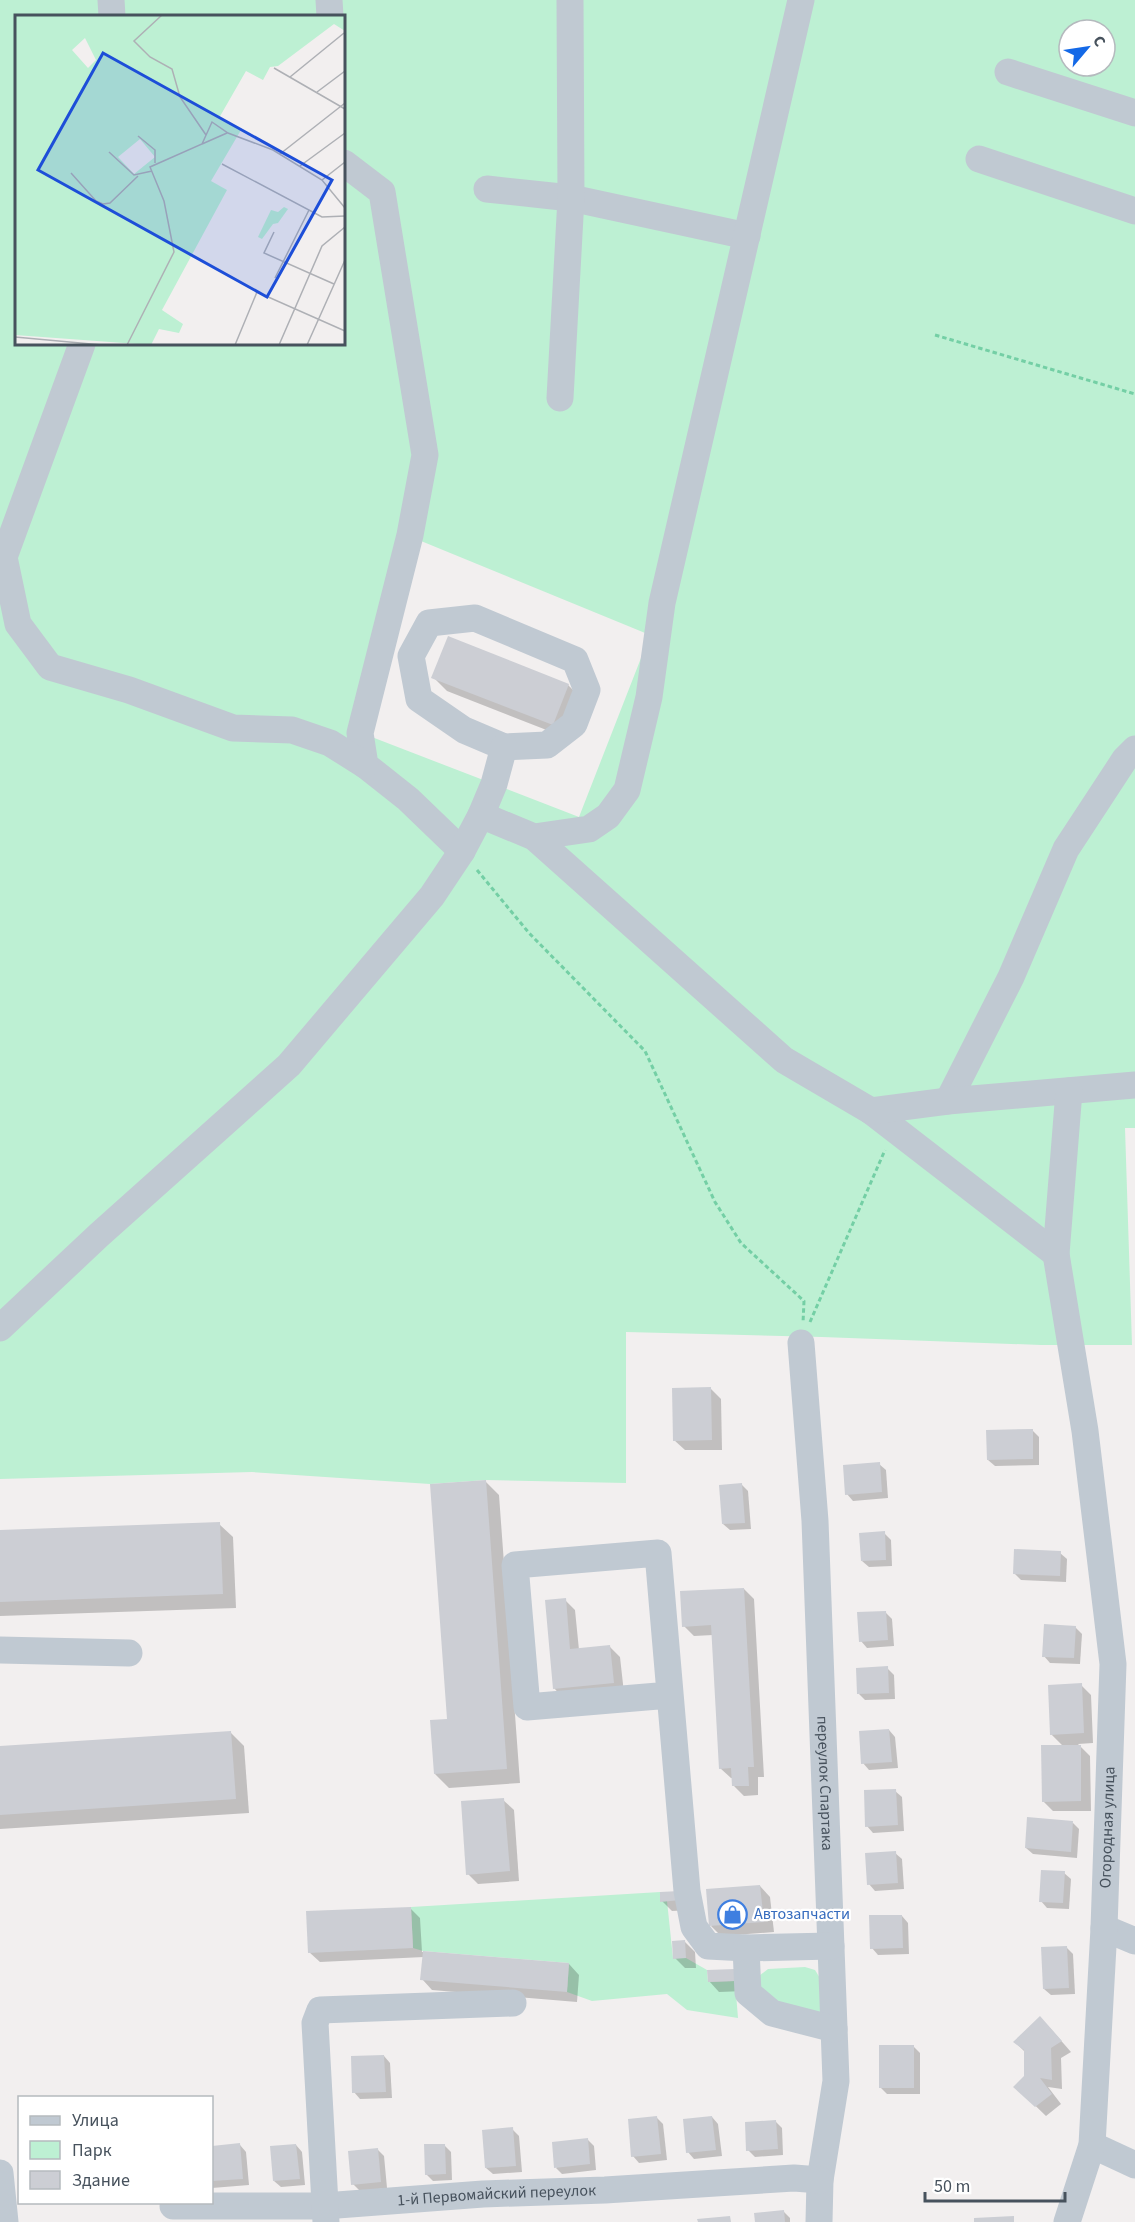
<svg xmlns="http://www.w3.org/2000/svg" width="1135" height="2222" viewBox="0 0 1135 2222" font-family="'Source Sans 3',sans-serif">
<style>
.green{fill:#bdf0d3;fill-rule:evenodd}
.shadow{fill:#0003}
.building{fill:#ccced4}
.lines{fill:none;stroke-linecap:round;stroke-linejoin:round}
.path{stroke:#74cfa5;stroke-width:3;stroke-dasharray:4.5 3;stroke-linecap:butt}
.minor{stroke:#c0c9d2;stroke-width:27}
.labels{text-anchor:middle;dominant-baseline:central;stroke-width:4.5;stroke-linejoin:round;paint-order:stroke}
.street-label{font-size:16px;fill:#47525d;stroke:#fff}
.shop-label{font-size:16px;fill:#366cbe;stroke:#fff;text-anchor:start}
.inset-road{fill:none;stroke:#aeb0b5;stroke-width:1.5}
.view{fill:#1d4ed8;fill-opacity:0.15;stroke:#1d4ed8;stroke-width:3}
.inset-edge{fill:none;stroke:#47525d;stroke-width:3}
</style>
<rect width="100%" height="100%" fill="#f2efef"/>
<g class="green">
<path d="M 0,0 L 1135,0 L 1135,1128 L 1125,1128 L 1132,1345 L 1041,1345 L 822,1337 L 626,1332 L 626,1483 L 486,1480 L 430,1484 L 252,1472 L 0,1479 ZM 16,16 L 344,16 L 344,344 L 16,344 ZM 1069,30 L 1105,30 L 1105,66 L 1069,66 ZM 421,541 L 650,635 L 579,817 L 364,734 Z"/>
<polygon points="660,1892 660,1901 667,1901 673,1958 686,1958 707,1970 708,1982 735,1981 738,2018 687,2010 667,1994 592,2001 567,1992 569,1963 423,1951 413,1948 411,1907"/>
<polygon points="805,1967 815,1970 823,1983 825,2019 777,2006 759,1991 759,1976 768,1969"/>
</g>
<g class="shadow">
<polygon points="433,677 568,685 582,699 567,738 447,691"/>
<polygon points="711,1389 721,1399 722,1450 685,1450 674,1440"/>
<polygon points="1032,1430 1039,1437 1039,1465 995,1466 988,1460"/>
<polygon points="879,1464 886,1470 888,1498 853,1501 847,1494"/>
<polygon points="485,1481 499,1495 520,1783 449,1788 435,1774 449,1721"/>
<polygon points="742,1485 748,1491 751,1529 730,1530 723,1524"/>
<polygon points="219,1524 233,1537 236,1608 0,1616 0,1532"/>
<polygon points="884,1533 891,1540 892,1566 869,1567 862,1561"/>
<polygon points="1060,1553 1067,1559 1066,1582 1021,1580 1014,1573"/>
<polygon points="744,1589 754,1599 764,1777 758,1777 758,1795 744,1796 734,1786 733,1778 731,1778 720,1768 713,1635 694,1636 684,1626"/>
<polygon points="565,1600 575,1610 579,1650 610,1647 620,1657 624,1693 564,1699 554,1688"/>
<polygon points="885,1612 892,1619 894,1646 867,1648 861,1641"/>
<polygon points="1075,1627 1082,1634 1080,1664 1050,1663 1044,1656"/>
<polygon points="887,1668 894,1675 895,1699 865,1700 859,1694"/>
<polygon points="1081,1685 1091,1695 1093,1743 1078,1744 1090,1756 1091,1811 1053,1811 1043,1801 1063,1746 1051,1734"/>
<polygon points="889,1730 895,1737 898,1768 869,1770 863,1763"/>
<polygon points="230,1732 244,1746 249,1813 0,1829 0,1748"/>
<polygon points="895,1791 902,1797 904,1831 873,1833 867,1826"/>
<polygon points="503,1800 514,1810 519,1881 478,1884 468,1874"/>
<polygon points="1073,1823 1079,1829 1077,1858 1033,1854 1026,1848"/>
<polygon points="895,1853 902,1859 904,1889 875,1891 869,1884"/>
<polygon points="1064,1873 1071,1879 1069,1909 1047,1908 1041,1901"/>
<polygon points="760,1886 770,1897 774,1932 721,1936 711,1926"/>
<polygon points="679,1892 690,1910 672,1911 662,1901"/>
<polygon points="410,1908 420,1918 422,1952 569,1964 579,1975 577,2002 432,1990 422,1979 424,1957 320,1962 309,1952"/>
<polygon points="902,1916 908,1923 909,1954 878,1955 872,1948"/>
<polygon points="684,1941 695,1952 696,1968 685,1968 675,1958"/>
<polygon points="1067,1948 1073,1954 1075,1994 1051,1995 1044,1989"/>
<polygon points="734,1970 745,1991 719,1992 709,1981"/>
<polygon points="1050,2028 1071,2052 1061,2058 1062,2089 1048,2087 1061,2104 1046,2116 1016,2087 1026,2076 1025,2052 1015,2042"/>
<polygon points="913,2046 920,2053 920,2094 887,2094 881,2088"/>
<polygon points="384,2056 390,2063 392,2098 360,2099 354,2092"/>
<polygon points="656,2117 663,2124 667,2160 639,2163 633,2156"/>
<polygon points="712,2117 718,2124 722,2156 694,2159 688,2152"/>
<polygon points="775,2121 782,2128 783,2155 755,2157 748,2150"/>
<polygon points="512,2129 519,2136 522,2172 493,2174 486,2168"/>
<polygon points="587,2139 594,2146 596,2170 562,2174 556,2168"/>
<polygon points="240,2145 246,2152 249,2185 212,2188 212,2147"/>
<polygon points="296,2145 302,2152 305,2185 281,2187 274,2181"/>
<polygon points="444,2145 451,2152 452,2180 433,2181 426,2174"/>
<polygon points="377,2149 384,2156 387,2188 360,2191 353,2184"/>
<polygon points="783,2211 790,2218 790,2222 757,2222"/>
</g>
<g class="building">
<polygon points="448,636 569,684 553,725 431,678"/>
<polygon points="711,1387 712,1440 673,1441 672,1388"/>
<polygon points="1033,1429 1033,1459 987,1460 986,1430"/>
<polygon points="880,1462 882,1492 845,1495 843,1465"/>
<polygon points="486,1480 507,1769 434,1774 430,1720 447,1719 430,1484"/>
<polygon points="742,1483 745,1523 722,1524 719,1485"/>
<polygon points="220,1522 223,1594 0,1602 0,1530"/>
<polygon points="885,1531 886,1560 861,1561 859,1533"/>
<polygon points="1014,1549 1061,1551 1060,1576 1013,1574"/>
<polygon points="744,1588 754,1767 748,1767 749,1786 732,1786 731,1768 719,1769 711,1625 682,1627 680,1591"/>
<polygon points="566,1598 570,1649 610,1645 614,1683 553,1689 545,1600"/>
<polygon points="886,1611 888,1640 859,1642 857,1612"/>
<polygon points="1044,1624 1076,1626 1074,1658 1042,1657"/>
<polygon points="888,1666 889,1693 857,1694 856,1668"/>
<polygon points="1082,1683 1084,1733 1050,1735 1048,1685"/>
<polygon points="889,1729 892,1762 861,1764 859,1731"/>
<polygon points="231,1731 236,1799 0,1815 0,1746"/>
<polygon points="1041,1745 1081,1745 1081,1801 1042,1802"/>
<polygon points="896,1789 898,1825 865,1827 864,1790"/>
<polygon points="504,1798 510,1871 466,1875 461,1801"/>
<polygon points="1027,1817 1073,1821 1071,1852 1025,1848"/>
<polygon points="896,1851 898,1883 867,1885 865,1853"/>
<polygon points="1041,1870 1065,1871 1063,1903 1039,1902"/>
<polygon points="760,1885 764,1922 709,1926 706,1889"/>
<polygon points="680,1891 681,1900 660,1902 660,1892"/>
<polygon points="411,1907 413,1948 308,1953 306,1911"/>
<polygon points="869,1915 902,1915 903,1948 870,1949"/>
<polygon points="685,1940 686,1958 673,1959 672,1941"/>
<polygon points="1067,1946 1069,1988 1043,1989 1041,1947"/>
<polygon points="423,1951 569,1963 567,1992 420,1980"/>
<polygon points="735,1969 735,1981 708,1982 707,1970"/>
<polygon points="1040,2016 1062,2041 1051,2048 1052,2080 1040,2078 1052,2094 1035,2107 1013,2087 1024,2076 1024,2050 1013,2042"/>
<rect x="879" y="2045" width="35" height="43"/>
<polygon points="384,2055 386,2092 352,2093 351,2056"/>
<polygon points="657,2116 661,2154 631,2157 628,2119"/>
<polygon points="712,2116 716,2150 686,2153 683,2119"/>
<polygon points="776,2120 778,2149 746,2151 745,2122"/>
<polygon points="513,2127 516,2166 485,2168 482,2130"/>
<polygon points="588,2138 590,2164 554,2168 552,2142"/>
<polygon points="240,2143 243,2179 212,2181 212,2146"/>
<polygon points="296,2144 300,2179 273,2181 270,2146"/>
<polygon points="424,2144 445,2144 446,2174 425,2175"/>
<polygon points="378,2148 381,2182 351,2185 348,2151"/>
<polygon points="784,2210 785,2222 755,2222 754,2213"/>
<polygon points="730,2216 731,2222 698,2222 697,2219"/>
<polygon points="1014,2216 1014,2222 974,2222 974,2218"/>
</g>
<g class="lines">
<g class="path">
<polyline points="935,335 1135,394"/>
<polyline points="477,870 529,933 645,1051 715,1202 741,1243 804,1301 803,1323"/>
<polyline points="810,1322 885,1150"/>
</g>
<g class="minor">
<polyline points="111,0 112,16"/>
<polyline points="329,0 330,16"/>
<polyline points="1008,72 1135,113"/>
<polyline points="979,159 1135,211"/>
<polyline points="344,163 382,192 425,455 410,535 360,733 365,765 408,799 462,851"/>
<polyline points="487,189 571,198 747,236"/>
<polyline points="82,344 4,557 18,624 50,667 129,690 233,728 292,730 330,743 365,765"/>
<polyline points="560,398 571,198 570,0"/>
<polygon points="475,618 575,660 587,690 574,724 547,745 504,747 464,730 419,699 411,656 429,623"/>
<polyline points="481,815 494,784 504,747"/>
<polyline points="534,837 589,829 608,816 627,790 649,697 662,603 801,0"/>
<polyline points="948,1101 1011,977 1066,849 1125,759 1135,749"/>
<polyline points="871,1111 1056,1254"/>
<polyline points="0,1328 99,1235 289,1065 432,896 462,851 481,815 534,837 784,1060 871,1111 948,1101 1135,1085"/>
<path id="s1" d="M 801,1343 L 815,1521 L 836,2081 L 820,2180 L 819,2222"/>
<polyline points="0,1650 129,1653"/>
<polyline points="670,1695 527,1707 515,1565 658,1553 687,1891 694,1927 708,1946 746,1948 831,1946"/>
<polyline points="1104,1928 1135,1941"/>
<polyline points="746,1948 748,1993 772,2013 834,2029"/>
<polyline points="1092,2145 1135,2165"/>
<polyline points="0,2173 5,2222"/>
<path id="s2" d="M 173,2206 L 324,2206 L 483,2194 L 605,2190 L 794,2178 L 820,2180"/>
<polyline points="326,2222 315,2023 320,2010 513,2003"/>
<path id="s3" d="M 1067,2222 L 1092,2145 L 1104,1928 L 1113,1664 L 1085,1431 L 1056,1254 L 1069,1091"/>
</g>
</g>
<defs>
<symbol id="shop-ring" viewBox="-11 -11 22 22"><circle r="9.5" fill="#fff" stroke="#3f7fe0" stroke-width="1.5"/><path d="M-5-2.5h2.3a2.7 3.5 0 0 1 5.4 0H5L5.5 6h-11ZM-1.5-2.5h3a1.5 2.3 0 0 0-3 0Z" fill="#3f7fe0"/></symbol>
</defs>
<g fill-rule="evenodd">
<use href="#shop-ring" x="716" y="1898" width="33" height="33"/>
</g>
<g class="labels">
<g class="street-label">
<text stroke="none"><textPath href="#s1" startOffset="441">переулок Спартака</textPath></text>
<text stroke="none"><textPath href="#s3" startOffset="399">Огородная улица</textPath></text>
<text stroke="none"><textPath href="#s2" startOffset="324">1-й Первомайский переулок</textPath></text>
</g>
<g class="shop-label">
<text x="754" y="1914">Автозапчасти</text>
</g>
</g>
<g transform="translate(15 15)">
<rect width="330" height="330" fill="#f2efef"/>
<path d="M 0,0 L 330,0 L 330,16 L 319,9 L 263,51 L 255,52 L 248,65 L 231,56 L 204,103 L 226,115 L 196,166 L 212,175 L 147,295 L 168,309 L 164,318 L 144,314 L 136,330 L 0,320 ZM 70,23 L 81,45 L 73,53 L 57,35 ZM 125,124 L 140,142 L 119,159 L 103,142 ZM 269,192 L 273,194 L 263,208 L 258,209 L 247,224 L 243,222 L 256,195 L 263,197 Z" fill="#bdf0d3" fill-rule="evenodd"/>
<path class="inset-road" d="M 147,0 L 119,26 L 135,42 L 157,54 L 165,82 L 191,120M 259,53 L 330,94M 275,62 L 329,18M 302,77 L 330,56M 123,121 L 140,135 L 140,148M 187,129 L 212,118M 94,137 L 119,160 L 137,156M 265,139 L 330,88M 207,149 L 307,202 L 330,201M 285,151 L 330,118M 56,158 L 81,186 L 88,189 L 95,188 L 123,161M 307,165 L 330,147M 259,217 L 249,238 L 319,269M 260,263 L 294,195M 0,322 L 87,330M 112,330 L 159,237 L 149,186 L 135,152 L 187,129 L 197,107 L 213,118 L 258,135 L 307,165 L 330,193M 220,330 L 242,277 L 330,316M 264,330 L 307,231 L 330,212M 292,330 L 330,245"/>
<path class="view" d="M 88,38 L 317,165 L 252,282 L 23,155 Z"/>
<rect width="330" height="330" class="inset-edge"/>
</g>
<rect x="18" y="2096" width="195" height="108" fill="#ffffff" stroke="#b5babe" stroke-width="1.5"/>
<rect x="30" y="2116" width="30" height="9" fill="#c0c9d2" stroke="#b5babe" stroke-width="1.5"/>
<text x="72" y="2126" font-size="18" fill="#47525d">Улица</text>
<rect x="30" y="2141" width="30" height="18" fill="#bdf0d3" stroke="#b5babe" stroke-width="1.5"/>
<text x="72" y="2156" font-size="18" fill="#47525d">Парк</text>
<rect x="30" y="2171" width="30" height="18" fill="#ccced4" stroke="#b5babe" stroke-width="1.5"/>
<text x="72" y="2186" font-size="18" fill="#47525d">Здание</text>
<g transform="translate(1087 48) rotate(61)"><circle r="28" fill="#ffffff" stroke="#b5babe" stroke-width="1.5"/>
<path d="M0-4.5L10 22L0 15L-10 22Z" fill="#1469e7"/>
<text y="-9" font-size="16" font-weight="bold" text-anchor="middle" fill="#47525d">С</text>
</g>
<path d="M925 2192v9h140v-9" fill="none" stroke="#47525d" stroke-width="3"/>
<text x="934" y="2192" font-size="18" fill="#47525d" stroke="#ffffff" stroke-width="4.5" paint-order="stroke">50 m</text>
</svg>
